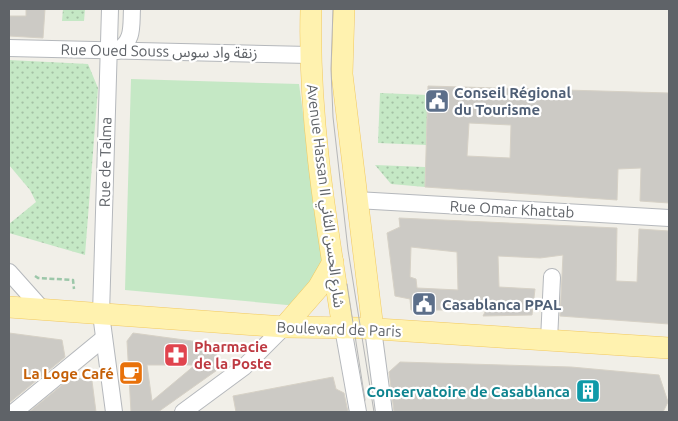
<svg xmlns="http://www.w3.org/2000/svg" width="678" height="421" viewBox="0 0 678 421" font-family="Ubuntu,'Noto Sans Arabic',sans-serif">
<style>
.park{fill:#c5e8c5}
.garden{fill:url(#garden-dots)}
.building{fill:#cccac5;stroke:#d6d1c6;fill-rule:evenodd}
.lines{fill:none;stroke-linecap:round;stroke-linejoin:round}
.minor-casing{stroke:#b5b8bc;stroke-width:18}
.major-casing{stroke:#f2c960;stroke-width:22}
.path{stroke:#9cc7a9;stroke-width:2.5;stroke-dasharray:5 2.5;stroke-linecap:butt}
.minor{stroke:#fff;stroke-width:16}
.major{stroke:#fff2af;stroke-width:21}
.tram{stroke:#b6b7b8;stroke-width:1}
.labels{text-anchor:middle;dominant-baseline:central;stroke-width:4.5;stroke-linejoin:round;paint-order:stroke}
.street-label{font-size:15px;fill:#5f6368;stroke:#fff}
.service-label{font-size:15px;font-weight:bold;fill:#4e5e75;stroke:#fff;text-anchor:start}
.health-label{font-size:15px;font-weight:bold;fill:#be3a42;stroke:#fff;text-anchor:start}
.food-label{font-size:15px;font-weight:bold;fill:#c56008;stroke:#fff;text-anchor:end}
.culture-label{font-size:15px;font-weight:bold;fill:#0d838f;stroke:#fff;text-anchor:end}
</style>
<defs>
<pattern id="garden-dots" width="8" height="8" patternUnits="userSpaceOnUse" patternTransform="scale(1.25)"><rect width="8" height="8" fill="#c5e8c5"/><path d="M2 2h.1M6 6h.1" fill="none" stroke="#a3c0a4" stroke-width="1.8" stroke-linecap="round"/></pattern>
</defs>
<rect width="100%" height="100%" fill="#f1efe8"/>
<polygon class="park" points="131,79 299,84 324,265 298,306 125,290"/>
<g class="garden">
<polygon points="63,9 85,9 84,21 62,21"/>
<polygon points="9,60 88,64 98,88 85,255 9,233 9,224 36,202 30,190 9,165"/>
<polygon points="380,93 428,95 426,145 378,143"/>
<polygon points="375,165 425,167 425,187 391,184"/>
</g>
<g class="building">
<polygon points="26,9 45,9 43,38 9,36 9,16 26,16"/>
<path d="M 428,86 L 669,93 L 669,203 L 640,201 L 641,168 L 618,169 L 617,200 L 425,187 ZM 469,123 L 511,125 L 510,158 L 467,156 Z"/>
<path d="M 399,218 L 617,228 L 616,281 L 637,282 L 639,229 L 669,231 L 669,324 L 560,316 L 563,255 L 540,258 L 498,256 L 499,287 L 535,289 L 532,315 L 483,316 L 486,310 L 411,310 L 410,299 L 395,296 L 387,233 L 400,227 ZM 411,247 L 457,252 L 458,290 L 417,288 L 416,279 L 410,277 Z"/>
<polygon points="9,333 62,340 65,357 9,403"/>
<path d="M 133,333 L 214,344 L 220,368 L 158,412 L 131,412 L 127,341 ZM 147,365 L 195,365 L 152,401 Z"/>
<polygon points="400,362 571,367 659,375 668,402 663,412 394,412 389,372"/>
<polygon points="72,377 92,381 96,412 29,412"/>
<polygon points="333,377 336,389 344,393 348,412 236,412 233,396"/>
</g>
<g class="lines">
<defs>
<g id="minor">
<polyline points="110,9 101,314 114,412"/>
<polyline points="9,48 309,55"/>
<path d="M 117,51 C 134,41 131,26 132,9"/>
<polyline points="356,200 669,218"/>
<polyline points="9,272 42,309"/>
<polyline points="343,328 358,412"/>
<polyline points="373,329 384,412"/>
<polyline points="549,340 552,277"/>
<polyline points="14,412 104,338"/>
<polyline points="183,412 244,367 284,327"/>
</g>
<g id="major">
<path d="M 311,9 C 308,116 326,222 343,328"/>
<polyline points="344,9 342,74 373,329"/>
<polyline points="9,307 284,327 362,328 669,348"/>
<polyline points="284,327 318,288 333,262"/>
</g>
</defs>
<use href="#minor" class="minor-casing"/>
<use href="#major" class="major-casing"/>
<polyline class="path" points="35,276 38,278 73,280 74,289"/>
<use href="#minor" class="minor"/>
<use href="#major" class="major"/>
<g class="tram">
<polyline points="333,9 331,69 333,117 348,250 374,412"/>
<polyline points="347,284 365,400"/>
</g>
</g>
<defs>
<symbol id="civic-square" viewBox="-11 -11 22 22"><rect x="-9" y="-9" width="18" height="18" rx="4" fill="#5c6f8a" stroke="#fff"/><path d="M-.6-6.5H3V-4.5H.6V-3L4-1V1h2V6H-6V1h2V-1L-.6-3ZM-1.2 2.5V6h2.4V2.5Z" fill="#fff"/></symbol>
<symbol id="pharmacy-square" viewBox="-11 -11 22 22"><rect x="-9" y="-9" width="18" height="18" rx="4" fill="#e0444e" stroke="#fff"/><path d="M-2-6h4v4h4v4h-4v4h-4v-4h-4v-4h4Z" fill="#fff"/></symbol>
<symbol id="cafe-square" viewBox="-11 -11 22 22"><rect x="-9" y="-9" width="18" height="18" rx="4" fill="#e8710a" stroke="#fff"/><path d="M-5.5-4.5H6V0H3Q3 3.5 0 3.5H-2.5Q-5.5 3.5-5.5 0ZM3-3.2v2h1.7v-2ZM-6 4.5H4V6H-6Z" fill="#fff"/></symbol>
<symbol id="building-square" viewBox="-11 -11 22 22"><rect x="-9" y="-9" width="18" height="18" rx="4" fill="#0f9aa8" stroke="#fff"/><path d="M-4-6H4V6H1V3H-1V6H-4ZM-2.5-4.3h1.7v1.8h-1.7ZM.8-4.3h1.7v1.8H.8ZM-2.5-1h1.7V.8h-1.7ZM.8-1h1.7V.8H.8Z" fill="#fff"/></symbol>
</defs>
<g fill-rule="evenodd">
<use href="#civic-square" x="423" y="87" width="28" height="28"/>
<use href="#civic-square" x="410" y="290" width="28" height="28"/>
<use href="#pharmacy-square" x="162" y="341" width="28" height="28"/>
<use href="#cafe-square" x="117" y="359" width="28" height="28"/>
<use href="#building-square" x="574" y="377" width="28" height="28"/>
</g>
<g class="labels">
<g class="street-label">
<text transform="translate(159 51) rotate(1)">Rue Oued Souss زنقة واد سوس</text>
<text transform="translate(105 162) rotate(-89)">Rue de Talma</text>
<text transform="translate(326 196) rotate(83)">Avenue Hassan II شارع الحسن الثاني</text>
<text transform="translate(512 209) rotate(3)">Rue Omar Khattab</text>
<text transform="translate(339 329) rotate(2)">Boulevard de Paris</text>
</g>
<g class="service-label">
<text x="454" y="92">Conseil Régional<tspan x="454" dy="17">du Tourisme</tspan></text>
<text x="442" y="304">Casablanca PPAL</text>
</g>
<g class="health-label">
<text x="194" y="346">Pharmacie<tspan x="194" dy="17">de la Poste</tspan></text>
</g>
<g class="food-label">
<text x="114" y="373">La Loge Café</text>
</g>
<g class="culture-label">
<text x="570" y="391">Conservatoire de Casablanca</text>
</g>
</g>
<rect width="678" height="421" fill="none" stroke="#5f6368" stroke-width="20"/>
</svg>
